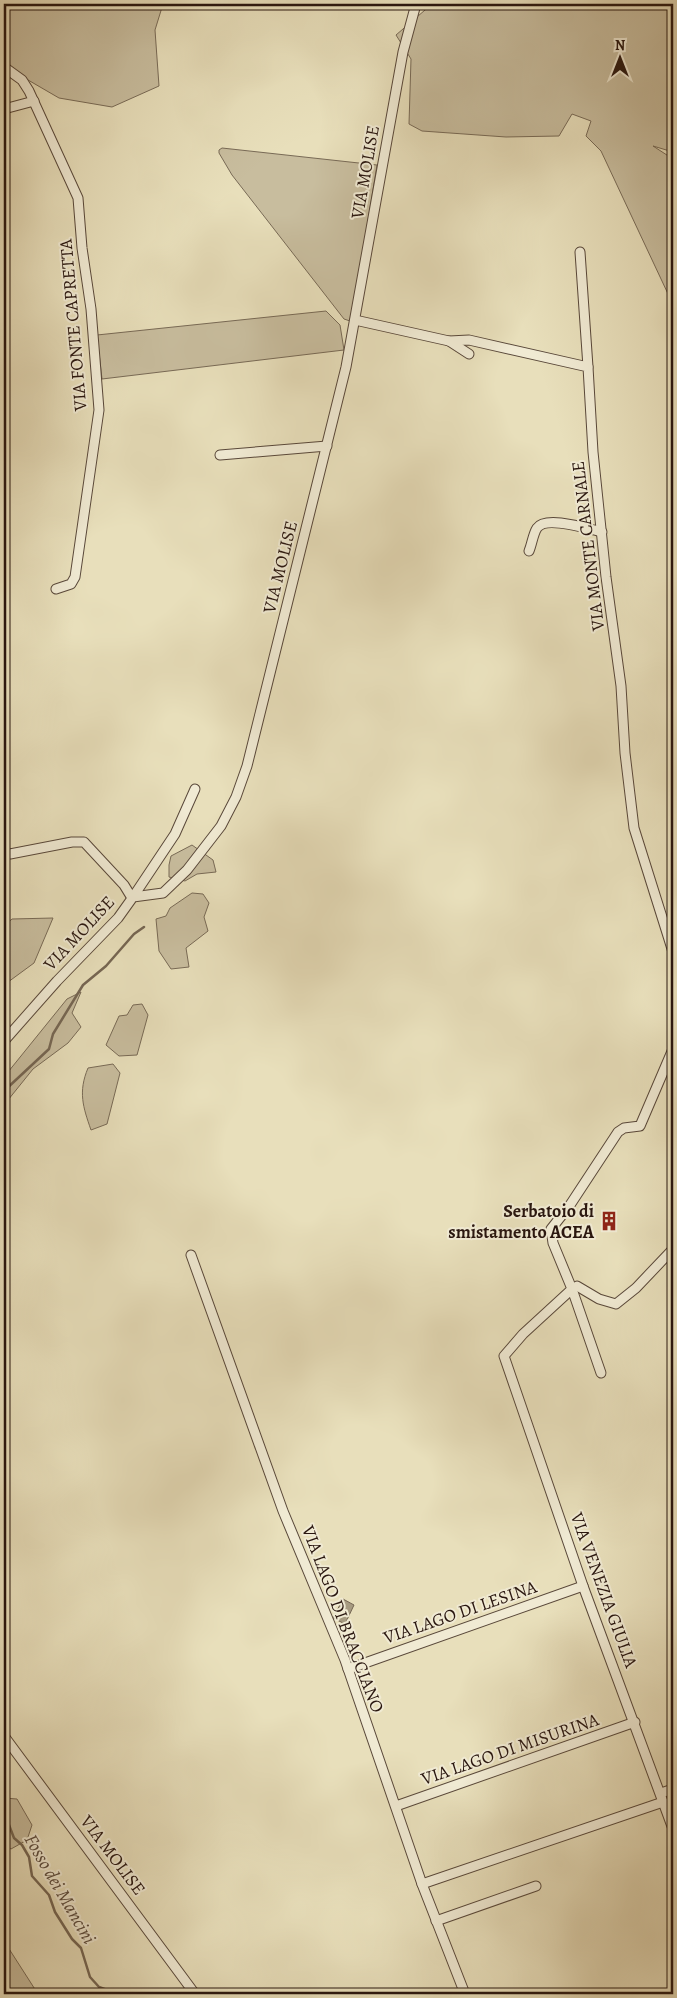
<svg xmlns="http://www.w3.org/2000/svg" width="677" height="1998" viewBox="0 0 677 1998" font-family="Alegreya,serif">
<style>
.green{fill:#c8bd9e;stroke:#786a56}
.water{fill:#a79b81;stroke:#756653}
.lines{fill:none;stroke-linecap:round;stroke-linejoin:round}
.stream{stroke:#756653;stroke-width:2.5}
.minor-casing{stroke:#59483a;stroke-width:11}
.minor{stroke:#f0ead3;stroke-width:9}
.labels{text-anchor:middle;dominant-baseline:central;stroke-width:4;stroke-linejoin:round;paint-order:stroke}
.street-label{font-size:18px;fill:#29160f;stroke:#f0ead3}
.poi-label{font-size:18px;font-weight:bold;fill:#29160f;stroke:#f0ead3;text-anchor:end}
.water-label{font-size:19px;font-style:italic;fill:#5b4b3d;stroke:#f0ead3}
</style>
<rect width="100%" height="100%" fill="#e8dfbb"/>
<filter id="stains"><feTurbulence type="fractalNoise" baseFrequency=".004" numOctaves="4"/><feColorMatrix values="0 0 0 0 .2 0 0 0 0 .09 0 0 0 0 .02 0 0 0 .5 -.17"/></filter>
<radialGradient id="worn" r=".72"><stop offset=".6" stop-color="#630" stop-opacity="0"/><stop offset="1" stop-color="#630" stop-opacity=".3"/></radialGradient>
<g class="green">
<polygon points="4,4 163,4 155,30 159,86 112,107 59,98 4,66"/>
<polygon points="432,4 673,4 673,152 653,146 673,159 673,295 669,296 601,151 586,136 591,121 572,114 559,136 506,137 422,131 409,124 411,59 396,35"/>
<polygon points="222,148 377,165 352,319 350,321 344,319 232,175 219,153 219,150"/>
<polygon points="326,311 340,325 344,350 102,379 97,335"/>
<polygon points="192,845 213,860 216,872 197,874 185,881 169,877 169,865 171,856"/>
<polygon points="192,893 203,894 209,903 204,917 208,931 186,948 189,967 171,969 159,951 156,919 166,916 170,908"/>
<polygon points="53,918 34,963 4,985 4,926 12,919"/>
<polygon points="81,992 72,1013 81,1027 68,1043 33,1069 4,1105 4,1077 67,999"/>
<polygon points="142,1004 148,1015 137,1055 119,1056 106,1045 119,1016 127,1015 133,1005"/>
<path d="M 113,1064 L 120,1073 L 107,1124 L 91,1130 C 83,1107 78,1092 88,1068 Z"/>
<polygon points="4,1798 17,1799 32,1825 27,1840 11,1849 4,1845"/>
<polygon points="4,1941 38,1994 4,1994"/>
</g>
<polygon class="water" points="343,1599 354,1605 345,1624 333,1618"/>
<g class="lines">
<g class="stream">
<polyline points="4,1091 49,1049 53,1034 83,985 106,966 134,934 144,927"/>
<polyline points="4,1812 14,1838 22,1845 29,1857 32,1876 49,1895 55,1912 72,1939 81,1948 90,1977 99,1987 118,1994"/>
</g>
<defs>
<g id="minor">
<polyline points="4,67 22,80 29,91 78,198 82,248 91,309 99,410 75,577 71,584 56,589"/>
<polyline points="4,109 34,101"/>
<polyline points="580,252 588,367"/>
<polyline points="355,320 449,341 469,340 588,367 593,452 606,577 621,686 625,753 634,828 673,952"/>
<polyline points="449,341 469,354"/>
<polyline points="220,455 327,446"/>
<path d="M 529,551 C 532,544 533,534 537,528 C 546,515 588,529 602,532"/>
<polyline points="10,854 72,842 84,842 124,885 132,898"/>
<polyline points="133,897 175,834 195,789"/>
<polyline points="4,1041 57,981 118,918 133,897 163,893 187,870 221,826 236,797 247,766 346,367 403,52 416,4"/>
<polyline points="673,1049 640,1126 624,1128 618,1132 570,1205 551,1229 553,1243 572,1289 523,1334 504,1356 583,1586 673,1829"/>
<polyline points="191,1255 283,1511 345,1660 422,1884 465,1994"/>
<polyline points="577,1286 599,1299 616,1304 636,1288 673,1249"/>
<polyline points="572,1289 601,1373"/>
<polyline points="348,1669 583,1586"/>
<polyline points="4,1736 195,1994"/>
<polyline points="661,1793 673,1789"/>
<polyline points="396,1806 635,1722"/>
<polyline points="422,1884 663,1802"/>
<polyline points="436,1921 536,1886"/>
</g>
</defs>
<use href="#minor" class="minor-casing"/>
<use href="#minor" class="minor"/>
</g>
<defs>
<symbol id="building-bare" viewBox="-9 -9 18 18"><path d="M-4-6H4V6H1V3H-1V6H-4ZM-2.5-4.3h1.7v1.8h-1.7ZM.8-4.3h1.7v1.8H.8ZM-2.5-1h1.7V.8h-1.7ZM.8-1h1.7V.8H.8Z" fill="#8f2418" stroke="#f0ead3" stroke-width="2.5" paint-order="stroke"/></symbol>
</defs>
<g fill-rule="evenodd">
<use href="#building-bare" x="595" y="1207" width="28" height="28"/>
</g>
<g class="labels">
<g class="street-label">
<text transform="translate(365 172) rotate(-80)">VIA MOLISE</text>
<text transform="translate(73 325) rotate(-95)">VIA FONTE CAPRETTA</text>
<text transform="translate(588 546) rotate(-97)">VIA MONTE CARNALE</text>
<text transform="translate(280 567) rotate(-76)">VIA MOLISE</text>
<text transform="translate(79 933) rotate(-47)">VIA MOLISE</text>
<text transform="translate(604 1590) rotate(70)">VIA VENEZIA GIULIA</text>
<text transform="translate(460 1612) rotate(-19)">VIA LAGO DI LESINA</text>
<text transform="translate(343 1619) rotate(69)">VIA LAGO DI BRACCIANO</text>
<text transform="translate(510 1749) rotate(-19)">VIA LAGO DI MISURINA</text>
<text transform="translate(113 1855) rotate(53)">VIA MOLISE</text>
</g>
<g class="poi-label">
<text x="594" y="1211">Serbatoio di<tspan x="594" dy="21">smistamento ACEA</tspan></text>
</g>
<g class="water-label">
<text transform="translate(60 1889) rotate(60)">Fosso dei Mancini</text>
</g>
</g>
<rect width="677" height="1998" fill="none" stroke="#e8dfbb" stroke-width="20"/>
<rect x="5" y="5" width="667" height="1988" fill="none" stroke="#29160f" stroke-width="2.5"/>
<rect x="10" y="10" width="657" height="1978" fill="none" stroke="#29160f"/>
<g transform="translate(620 58)" stroke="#f0ead3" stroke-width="4" paint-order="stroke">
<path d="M0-4L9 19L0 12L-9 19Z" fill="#29160f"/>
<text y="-8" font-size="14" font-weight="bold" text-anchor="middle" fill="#29160f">N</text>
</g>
<rect width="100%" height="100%" filter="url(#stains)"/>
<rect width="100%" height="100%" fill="url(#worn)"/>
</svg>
